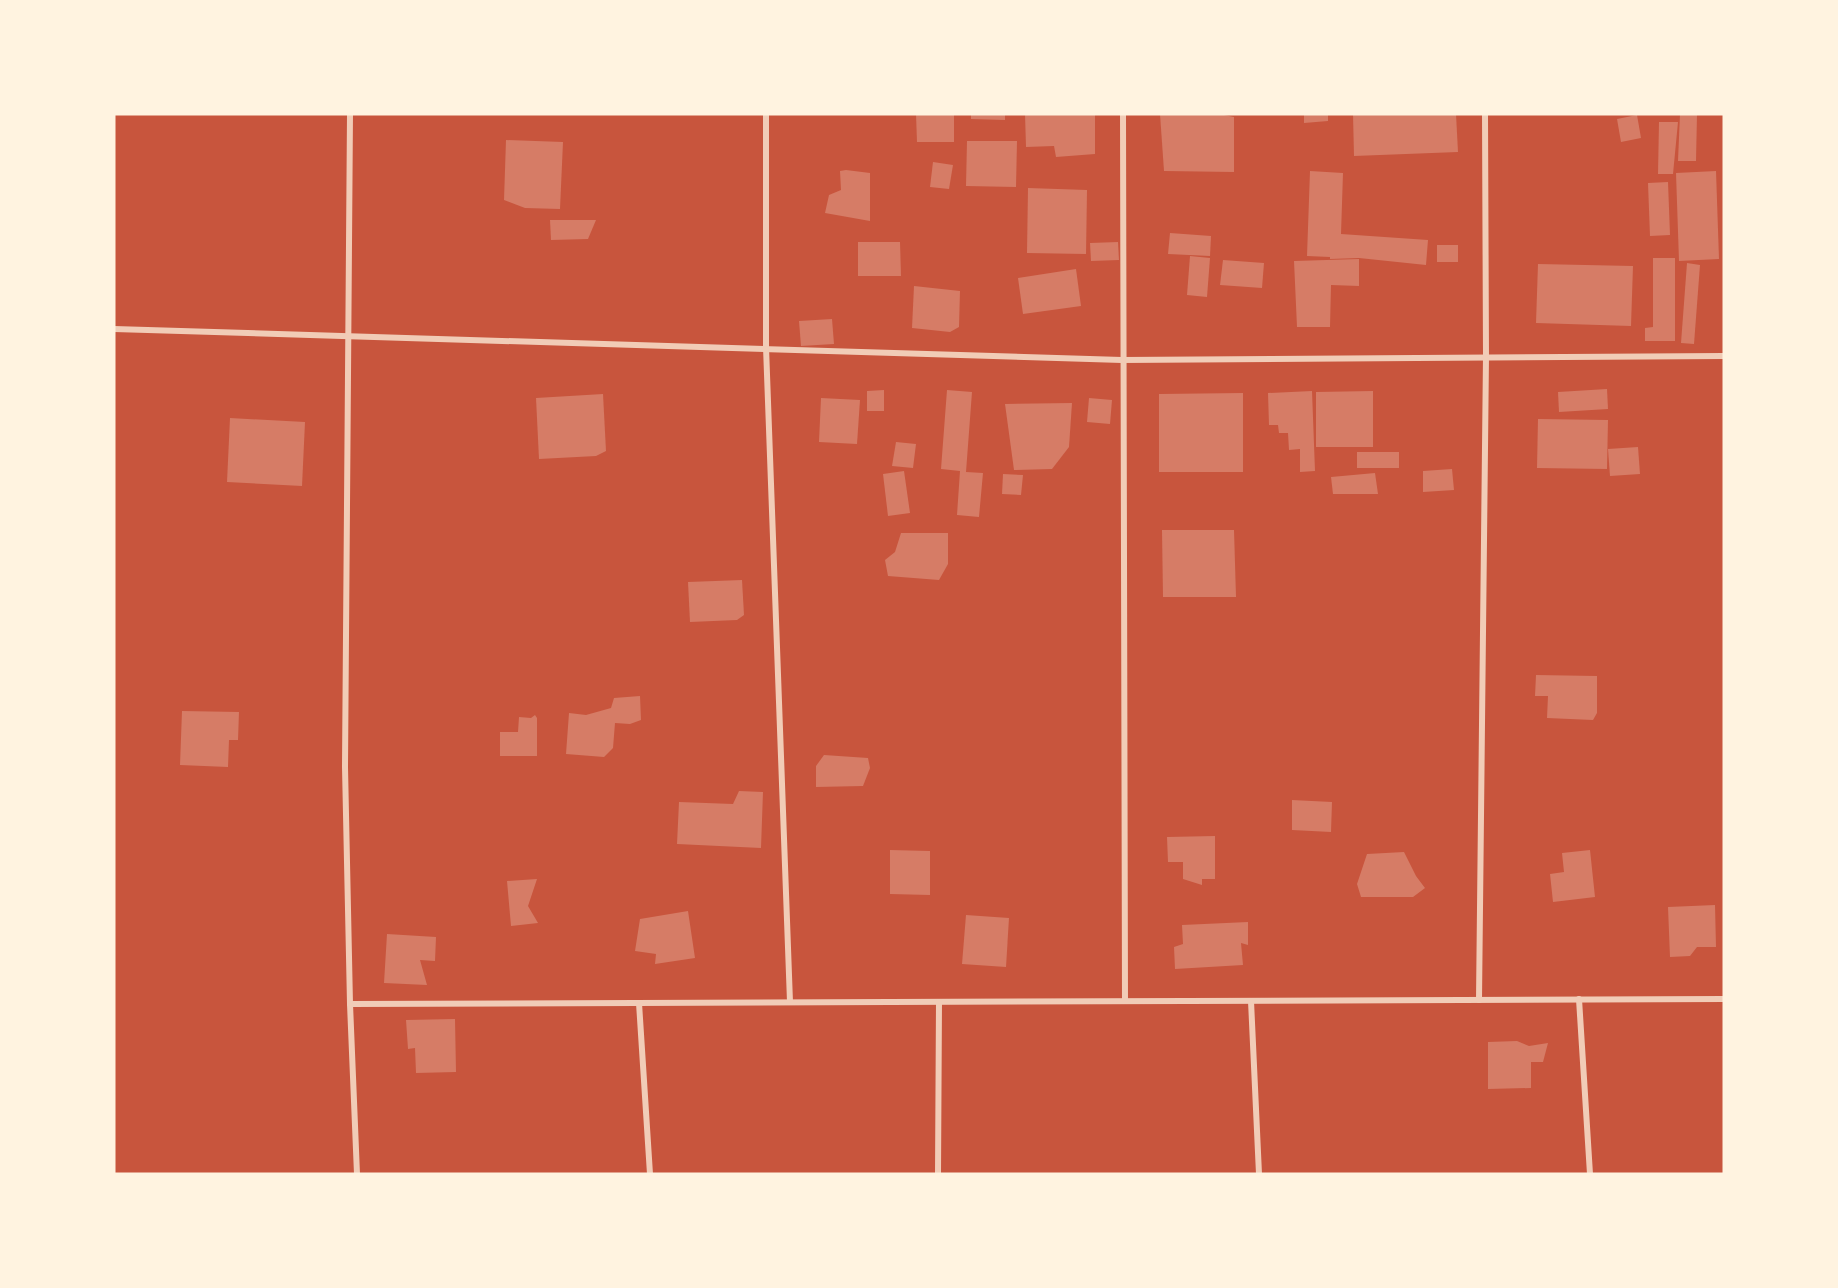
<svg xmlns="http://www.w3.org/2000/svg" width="1838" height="1288" viewBox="0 0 1838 1288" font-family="'Source Sans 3',sans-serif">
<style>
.building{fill:#d67c66}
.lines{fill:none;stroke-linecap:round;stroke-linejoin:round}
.minor{stroke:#f1ccb7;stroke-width:6}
</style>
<rect width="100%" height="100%" fill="#c8553d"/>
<g class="building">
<polygon points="916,114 954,114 954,142 917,142"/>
<polygon points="971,114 1005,114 1005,120 971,119"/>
<polygon points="1025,114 1095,114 1095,154 1056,157 1054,146 1026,147"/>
<polygon points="1160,114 1219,114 1234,117 1234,172 1164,171"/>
<polygon points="1304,114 1328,114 1328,121 1304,123"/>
<polygon points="1353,114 1456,114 1458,152 1354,156"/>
<polygon points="1680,114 1697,114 1696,161 1678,161"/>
<polygon points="1637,115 1641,138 1621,142 1617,119"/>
<polygon points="1659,122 1678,122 1673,174 1658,174"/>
<polygon points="506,140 563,142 560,209 525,208 504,200"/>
<polygon points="967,141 1017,141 1016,187 966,186"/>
<polygon points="933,162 953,165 949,189 930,187"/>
<polygon points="846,170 870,173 870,221 825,213 829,195 841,190 840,171"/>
<polygon points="1310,171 1343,173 1341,234 1428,240 1426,265 1359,258 1330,259 1330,257 1307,256"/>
<polygon points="1716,171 1719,259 1679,261 1676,173"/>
<polygon points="1668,182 1670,235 1650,236 1648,183"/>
<polygon points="1028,188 1087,190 1086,254 1027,253"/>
<polygon points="550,220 596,220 588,239 551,240"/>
<polygon points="1170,233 1211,236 1210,256 1168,254"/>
<polygon points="858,242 900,242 901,276 858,276"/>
<polygon points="1118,242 1119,260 1091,261 1090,243"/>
<rect x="1437" y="245" width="21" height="17"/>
<polygon points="1190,256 1210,258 1207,297 1187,295"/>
<polygon points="1653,258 1675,258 1675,341 1645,341 1645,328 1653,327"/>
<polygon points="1359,259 1359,286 1331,285 1330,327 1297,327 1294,261"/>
<polygon points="1223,260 1264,263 1262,288 1220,285"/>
<polygon points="1687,263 1700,265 1694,344 1681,343"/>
<polygon points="1538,264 1633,266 1631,326 1536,323"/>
<polygon points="1076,269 1081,306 1023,314 1018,278"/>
<polygon points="914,286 960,291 959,327 950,332 912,328"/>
<polygon points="832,319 834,344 801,346 799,321"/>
<polygon points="1607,389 1608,409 1559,412 1558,392"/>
<polygon points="884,390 884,411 867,411 867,391"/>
<polygon points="947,390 972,392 966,472 983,473 979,517 957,515 960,471 941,469"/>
<polygon points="1312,391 1315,471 1300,472 1300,449 1289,450 1288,433 1279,433 1278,425 1269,425 1268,393"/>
<polygon points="1373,391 1373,447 1316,447 1316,392"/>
<polygon points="1243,393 1243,472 1159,472 1159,394"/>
<polygon points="603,394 606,451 596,456 539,459 536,398"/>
<polygon points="821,398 860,400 857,444 819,442"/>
<polygon points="1089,398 1112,400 1110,424 1087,422"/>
<polygon points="1072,403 1069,447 1052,469 1014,470 1005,404"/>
<polygon points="230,418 305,422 302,486 227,482"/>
<polygon points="1538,419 1608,420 1607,469 1537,468"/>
<polygon points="896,442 916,444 913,468 892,466"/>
<polygon points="1638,447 1640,474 1610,476 1608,449"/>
<rect x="1357" y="452" width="42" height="16"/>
<polygon points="1452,469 1454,490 1423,492 1423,471"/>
<polygon points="904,471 910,513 888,516 883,474"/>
<polygon points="1375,473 1378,494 1333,494 1331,477"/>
<polygon points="1003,474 1023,475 1021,495 1002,494"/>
<polygon points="1162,530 1234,530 1236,597 1163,597"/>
<polygon points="901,533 948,533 948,564 939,580 888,576 885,560 895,552"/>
<polygon points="742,580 744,615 737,620 690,622 688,582"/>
<polygon points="1536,675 1597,676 1597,713 1593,720 1547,718 1548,696 1535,696"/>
<polygon points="640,696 641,720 630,724 615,723 613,748 604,757 566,754 569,713 586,715 611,708 614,698"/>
<polygon points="182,711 239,712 238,740 229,740 228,767 180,765"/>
<polygon points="535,715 537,718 537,756 500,756 500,732 518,732 519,717 531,718"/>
<polygon points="824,755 868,758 870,768 863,786 816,787 816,766"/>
<polygon points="739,791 763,792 761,848 677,844 679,802 733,804"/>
<polygon points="1292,800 1332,802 1331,832 1292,830"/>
<polygon points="1215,836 1215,879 1202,879 1202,885 1183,879 1183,862 1168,862 1167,837"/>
<polygon points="890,850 930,851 930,895 890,894"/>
<polygon points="1590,850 1595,897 1553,902 1550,874 1564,872 1562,853"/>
<polygon points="1404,852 1416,876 1425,888 1413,897 1361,897 1357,884 1367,854"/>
<polygon points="537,879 528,906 538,923 511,926 507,881"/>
<polygon points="1715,905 1716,947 1697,947 1690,956 1670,957 1668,907"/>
<polygon points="688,911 695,958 655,964 656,954 635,951 640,919"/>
<polygon points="966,915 1009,918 1006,967 962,964"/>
<polygon points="1248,922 1248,945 1241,943 1243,965 1175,969 1174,947 1183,944 1182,925"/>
<polygon points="387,934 436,937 435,961 420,960 427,985 384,983"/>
<polygon points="455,1019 456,1072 416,1073 415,1048 408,1049 406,1020"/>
<polygon points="1517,1041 1529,1046 1548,1043 1543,1062 1531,1062 1531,1088 1488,1089 1488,1042"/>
</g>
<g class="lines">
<g class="minor">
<polyline points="350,114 345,767 350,1004 357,1174"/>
<polyline points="766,114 766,347 790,1002"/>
<polyline points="1123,114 1125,1001"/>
<polyline points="114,329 1122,360 1724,356"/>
<polyline points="1579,999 1590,1174"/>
<polyline points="1479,1000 1486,356 1485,114"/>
<polyline points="1251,1001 1259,1174"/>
<polyline points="639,1003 650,1174"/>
<polyline points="350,1004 1724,999"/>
<polyline points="938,1174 939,1002"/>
</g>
</g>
<rect width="1838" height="1288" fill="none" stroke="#fff3e0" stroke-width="231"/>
</svg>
